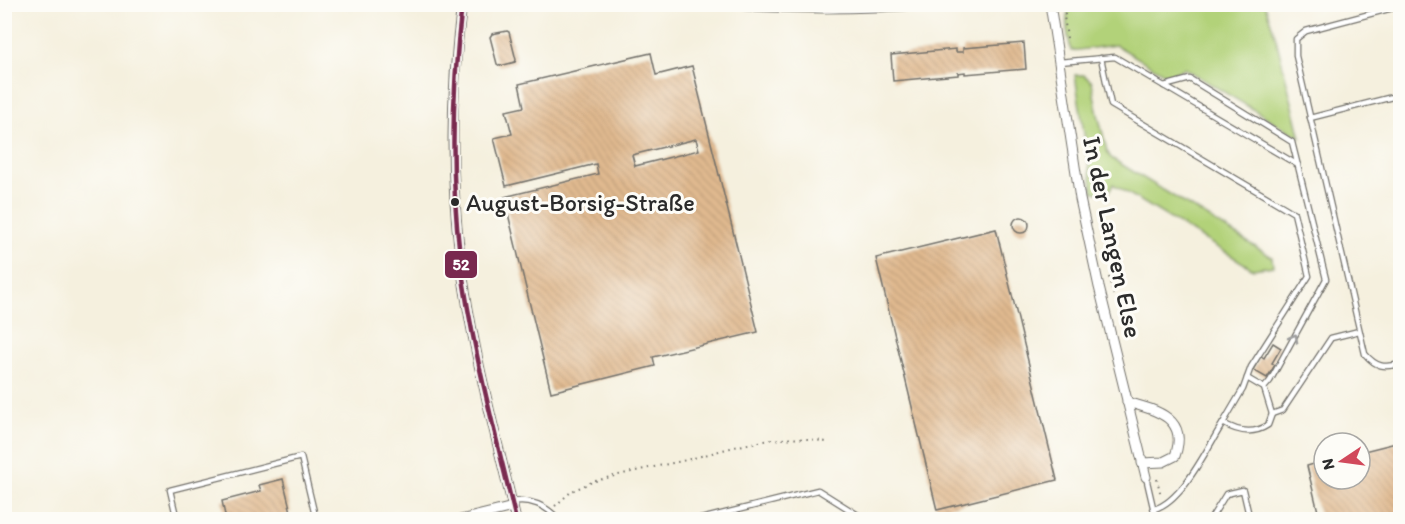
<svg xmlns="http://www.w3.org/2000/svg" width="1405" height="524" viewBox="0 0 1405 524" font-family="Itim,sans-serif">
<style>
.grass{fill:#b2d279;stroke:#6e7e52;stroke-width:1.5}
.building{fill:url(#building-back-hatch);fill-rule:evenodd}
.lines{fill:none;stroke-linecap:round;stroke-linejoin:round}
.lane-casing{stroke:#72706a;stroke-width:7}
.street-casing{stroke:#72706a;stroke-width:11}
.path{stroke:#72706a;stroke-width:2;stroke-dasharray:1.5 4.5;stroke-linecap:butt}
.lane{stroke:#fff;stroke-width:4.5}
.street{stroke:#fff;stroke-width:9}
.bus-1-casing{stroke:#fdfcf7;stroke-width:9}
.bus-1{stroke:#79294f;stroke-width:4.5}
.oneway{stroke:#a0a0a0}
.bus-dot{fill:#2b2b2b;stroke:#fdfcf7;stroke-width:2}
.labels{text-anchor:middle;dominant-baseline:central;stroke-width:6;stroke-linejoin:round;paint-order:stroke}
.bus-label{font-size:24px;fill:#2b2b2b;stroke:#fdfcf7;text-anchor:start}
.street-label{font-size:26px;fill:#2b2b2b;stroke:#fdfcf7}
.line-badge{stroke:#fdfcf7;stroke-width:2}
.badge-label{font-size:16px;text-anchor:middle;font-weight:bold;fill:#fff}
</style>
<defs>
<pattern id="building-back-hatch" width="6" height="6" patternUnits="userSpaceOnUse" patternTransform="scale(1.5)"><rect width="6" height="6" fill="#e0b98f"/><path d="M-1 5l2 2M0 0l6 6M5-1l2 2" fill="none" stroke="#c09f7c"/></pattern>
</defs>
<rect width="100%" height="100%" fill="#fdfcf7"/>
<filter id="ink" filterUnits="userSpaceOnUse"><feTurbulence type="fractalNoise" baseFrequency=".0167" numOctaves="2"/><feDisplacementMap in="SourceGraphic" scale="12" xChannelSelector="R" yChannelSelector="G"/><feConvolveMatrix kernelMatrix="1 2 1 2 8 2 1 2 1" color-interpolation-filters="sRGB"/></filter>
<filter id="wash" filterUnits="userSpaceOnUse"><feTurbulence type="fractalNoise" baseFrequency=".008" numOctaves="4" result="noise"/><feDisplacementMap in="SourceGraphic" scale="24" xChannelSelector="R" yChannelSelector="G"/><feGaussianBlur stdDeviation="1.35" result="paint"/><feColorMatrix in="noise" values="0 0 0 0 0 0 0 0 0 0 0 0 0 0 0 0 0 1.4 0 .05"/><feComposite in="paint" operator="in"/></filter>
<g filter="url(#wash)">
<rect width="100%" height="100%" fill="#f5f0de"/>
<g class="grass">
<path d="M 1073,5 L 1265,5 L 1275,35 L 1301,138 L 1184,68 L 1168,76 L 1116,45 L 1071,51 C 1069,37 1061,15 1073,5 Z"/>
<polygon points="1075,75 1084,75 1092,82 1096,106 1107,151 1111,158 1272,257 1273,266 1253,269 1113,184 1108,194 1093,192"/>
</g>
<g id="blocks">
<g class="building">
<polygon points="507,31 509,32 516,60 515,62 500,66 497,64 490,37 492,34"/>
<polygon points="1024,43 1026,69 965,74 965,72 958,73 958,75 893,81 891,55 956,49 956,52 963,52 963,48"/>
<path d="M 651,53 L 656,75 L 692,66 L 758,332 L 653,357 L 655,366 L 551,392 L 504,197 L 598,174 L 596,164 L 506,186 L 494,138 L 512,134 L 506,111 L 524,107 L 519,84 ZM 696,139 L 699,150 L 635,166 L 632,155 Z"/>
<circle cx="1021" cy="225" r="8"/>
<polygon points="996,229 1057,480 937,510 876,258"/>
<polygon points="1273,343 1281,348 1272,363 1275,365 1267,378 1253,370 1261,356 1264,358"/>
<polygon points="1400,442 1400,520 1320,520 1307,466 1324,461 1324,479 1360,479 1360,452"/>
<polygon points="283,479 291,512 287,512 289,520 226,520 222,501 261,491 259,485"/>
</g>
</g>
</g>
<g filter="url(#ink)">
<use href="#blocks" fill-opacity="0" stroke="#72706a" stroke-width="1.5"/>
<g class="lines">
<defs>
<g id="lane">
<path d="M 1400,6 L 1306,31 L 1296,39 L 1296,56 L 1365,354 C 1376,367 1384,368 1400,364"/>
<polyline points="1101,58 1111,105 1294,213 1309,276 1251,367 1247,378"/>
<polyline points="1059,62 1115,57 1298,165"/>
<polyline points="1164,86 1190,79 1292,142 1326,279 1270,381 1264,388"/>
<polyline points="1310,118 1400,95"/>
<polyline points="1223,423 1243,389 1247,378 1264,388 1272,414"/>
<polyline points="1146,477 1156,520"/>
<path d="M 512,502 C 530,498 547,506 559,520"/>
<path d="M 1154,509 C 1183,501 1207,448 1223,423 C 1238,432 1253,435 1268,425 L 1272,414 L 1283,410 L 1331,338 L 1359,331"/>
<polyline points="177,520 170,490 301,457 316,520"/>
<polyline points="697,520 818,490 866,520"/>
<polyline points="1099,520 1108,517 1109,520"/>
<polyline points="1210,520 1226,494 1243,490 1250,520"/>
</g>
<g id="street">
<path d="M 462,4 C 451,87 450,173 460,256 C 471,345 495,432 516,520"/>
<path d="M 721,4 C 792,10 862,9 933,4"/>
<polyline points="1050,4 1080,199 1099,287 1146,477"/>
<path d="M 1127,402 C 1156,410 1189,418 1175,456 L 1163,462 L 1142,463"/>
<polyline points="460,520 513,507"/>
</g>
</defs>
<use href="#lane" class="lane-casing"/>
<use href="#street" class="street-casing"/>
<g class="path">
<polyline points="1067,38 1064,16 1069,4"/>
<polyline points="1109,277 1113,295"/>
<polyline points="1157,479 1161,496"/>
<path d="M 555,506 L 572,491 L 592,482 C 623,473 655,467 686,460 C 732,448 782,430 830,443"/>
</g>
<use href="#lane" class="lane"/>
<use href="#street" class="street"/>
<defs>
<g id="bus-1">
<path d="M 462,4 C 452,88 450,172 460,256 C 471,345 495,432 516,520"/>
<polyline points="728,4 827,8 925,4"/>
</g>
</defs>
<use href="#bus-1" class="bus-1-casing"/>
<use href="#bus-1" class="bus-1"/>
</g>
<defs><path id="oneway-chevron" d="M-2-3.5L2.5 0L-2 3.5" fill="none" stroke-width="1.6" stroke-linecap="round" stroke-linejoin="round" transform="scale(1.5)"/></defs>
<use class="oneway" href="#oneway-chevron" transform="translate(1294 338) rotate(-62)"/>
</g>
<circle class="bus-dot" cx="455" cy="202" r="5"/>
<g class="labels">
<g class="bus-label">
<text x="466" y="202">August-Borsig-Straße</text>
</g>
<g class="street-label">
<text transform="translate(1113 237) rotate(78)">In der Langen Else</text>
</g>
</g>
<rect class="line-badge" x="444" y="250" width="34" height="29" rx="6" fill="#79294f"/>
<g class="badge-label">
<text x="461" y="270">52</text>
</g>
<rect width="1405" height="524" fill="none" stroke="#fdfcf7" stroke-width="24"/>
<g transform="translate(1342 461) rotate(257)"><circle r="28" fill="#fdfcf7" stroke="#a9a8a5" stroke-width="1.5"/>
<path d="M0-4.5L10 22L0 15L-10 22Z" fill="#d1495b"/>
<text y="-9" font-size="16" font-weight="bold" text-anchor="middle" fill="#2b2b2b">N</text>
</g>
</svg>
